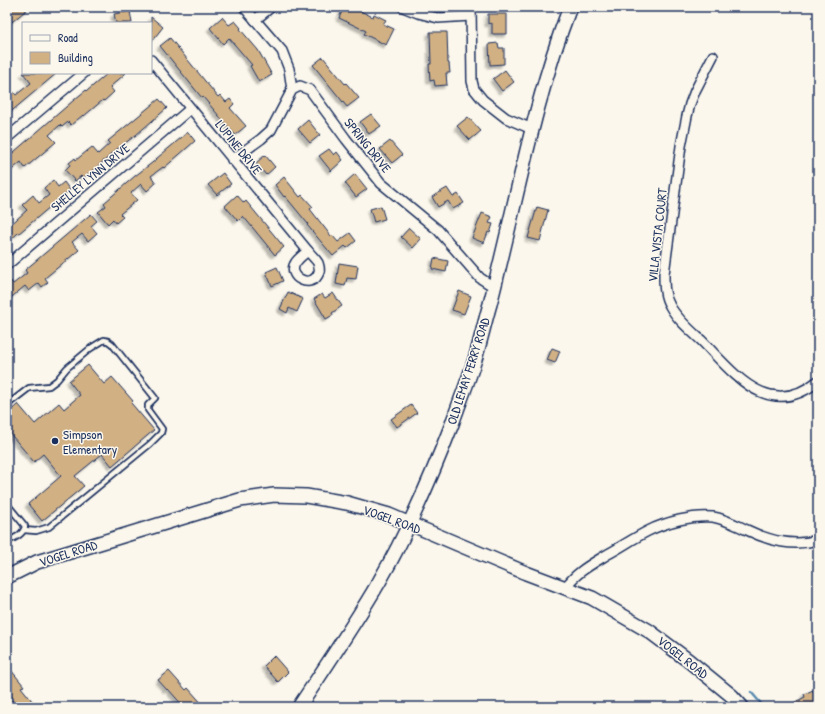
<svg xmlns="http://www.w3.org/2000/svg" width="825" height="714" viewBox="0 0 825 714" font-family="'Patrick Hand',sans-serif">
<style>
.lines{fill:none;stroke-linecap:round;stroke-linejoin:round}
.stream{stroke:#5a8aaf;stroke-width:2.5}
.building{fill:#d1b084;stroke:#1b2f5e;filter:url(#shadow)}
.lane-casing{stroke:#1b2f5e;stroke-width:8}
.street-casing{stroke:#1b2f5e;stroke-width:12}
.secondary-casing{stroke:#1b2f5e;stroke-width:16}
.lane{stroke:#fbf7ec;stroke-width:4.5}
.street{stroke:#fbf7ec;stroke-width:9}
.secondary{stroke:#fbf7ec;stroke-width:13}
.poi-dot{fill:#1b2f5e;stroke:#fbf7ec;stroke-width:1.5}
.labels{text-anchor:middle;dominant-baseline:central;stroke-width:3;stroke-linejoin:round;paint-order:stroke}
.street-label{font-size:13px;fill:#1b2f5e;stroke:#fbf7ec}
.poi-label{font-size:13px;fill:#1b2f5e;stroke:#fbf7ec;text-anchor:start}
</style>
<defs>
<filter id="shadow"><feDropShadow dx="-3" dy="3" stdDeviation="1" flood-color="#0004"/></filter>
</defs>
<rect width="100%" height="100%" fill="#fbf7ec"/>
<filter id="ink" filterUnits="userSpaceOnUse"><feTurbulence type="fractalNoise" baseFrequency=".025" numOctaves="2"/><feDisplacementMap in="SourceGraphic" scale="8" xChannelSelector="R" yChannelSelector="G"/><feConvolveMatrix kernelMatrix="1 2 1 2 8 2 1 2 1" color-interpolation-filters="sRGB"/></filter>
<g filter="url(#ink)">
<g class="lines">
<polyline class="stream" points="751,692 764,707"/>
</g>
<g class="building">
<polygon points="7,7 30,7 7,26"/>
<polygon points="344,7 352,7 373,17 374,14 386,20 383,24 394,29 386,45 364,34 366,31 339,18"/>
<polygon points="130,11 132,23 116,23 114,14"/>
<polygon points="488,14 507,14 507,34 492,34 492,23 488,24"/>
<polygon points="151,17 163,27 151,42"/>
<polygon points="222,17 229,25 235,21 241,28 240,29 258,50 272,75 259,82 250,66 252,65 229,38 223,44 210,28"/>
<polygon points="430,32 447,32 448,63 449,63 450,73 446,73 447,85 435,86 434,80 430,81 429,64 431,64"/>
<polygon points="170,38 218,97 220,95 226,102 230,99 234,104 230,108 246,126 235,135 203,97 202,98 160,46"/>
<polygon points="498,43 499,48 504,48 504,64 490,65 489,44"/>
<polygon points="323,57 345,84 346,83 359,98 347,107 313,65"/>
<polygon points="505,70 514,82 502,91 493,79"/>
<polygon points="23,73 57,73 7,115 7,85 16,95 31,83"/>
<polygon points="108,73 126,73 110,87 114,92 104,101 103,100 84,116 83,115 71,125 68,122 62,127 60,125 49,135 56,142 25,168 21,162 7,174 7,158 74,100 86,90 87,91"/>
<polygon points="159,99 167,108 136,135 109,155 110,156 83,178 81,176 75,181 65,170 70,165 69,163 75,158 76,160 92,147 98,154 110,143 108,141"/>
<polygon points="371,114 381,126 369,134 360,122"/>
<polygon points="468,117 481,131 470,140 457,126"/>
<polygon points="308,120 320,135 310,143 298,129"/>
<polygon points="188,132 195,141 164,168 163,167 151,176 156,183 147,191 141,184 131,193 137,200 120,214 123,217 116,223 113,219 108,224 98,212 106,206 104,203 135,176 157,159 156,159"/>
<polygon points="390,141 402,155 392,163 380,149"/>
<polygon points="329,149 334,155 337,152 343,160 331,171 319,156"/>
<polygon points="265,155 275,167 266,175 256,163"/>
<polygon points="223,173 231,184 217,195 208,185"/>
<polygon points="355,174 367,189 356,197 345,183"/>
<polygon points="284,177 300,197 302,195 313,207 310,209 331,236 332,235 338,242 350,233 356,241 347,248 345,246 333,256 307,225 308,224 285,196 284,197 275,185"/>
<polygon points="53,180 58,187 64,182 70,190 51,205 51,206 18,234 18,233 7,243 7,228 27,210 22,205 33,195 39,203 49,195 44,188"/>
<polygon points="447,188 453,197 458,194 464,203 453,209 448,201 438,207 432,197"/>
<polygon points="237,195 244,203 246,201 284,247 275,255 243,216 238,221 225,206"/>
<polygon points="381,206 385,219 374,222 370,209"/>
<polygon points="537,207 548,210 540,241 528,238"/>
<polygon points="482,213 492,217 489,223 493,224 490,233 488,232 484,243 472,238"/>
<polygon points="91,214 97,221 91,226 97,233 88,241 82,234 72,242 79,250 45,278 48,282 42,287 39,283 29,291 25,286 7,301 7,285 11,281 13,284 27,273 25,270"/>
<polygon points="409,228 421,239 413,248 401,237"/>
<polygon points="434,258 448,261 446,272 432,269"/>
<polygon points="339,263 358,266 356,279 347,278 345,286 336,284"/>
<polygon points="277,267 283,281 272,286 266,272"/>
<polygon points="459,291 471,296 464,314 452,310"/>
<polygon points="288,292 303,299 297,312 289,308 287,313 280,309"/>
<polygon points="333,293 342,306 332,313 333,315 326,319 314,299 322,294 325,298"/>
<polygon points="552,348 560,351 555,363 547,360"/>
<polygon points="88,365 104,384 112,377 133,401 131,403 154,430 112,466 102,454 75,476 84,486 42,521 28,504 61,476 43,454 34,462 7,430 7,414 18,404 35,424 59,403 64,409 80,395 69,381"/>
<polygon points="411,405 417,413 397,427 391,419"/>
<polygon points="274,656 288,672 278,682 264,666"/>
<polygon points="11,670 24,686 21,687 37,707 17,707 12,701 14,699 7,691 7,673"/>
<polygon points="169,671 186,690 188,688 205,707 184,707 168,689 167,690 158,680"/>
<polygon points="813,690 818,701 818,707 798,707 795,702 805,697 804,694"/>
</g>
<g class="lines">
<defs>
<g id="lane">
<polyline points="7,405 29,388 49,386 57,380 67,368 91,348 104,340 108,341 112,344 155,398 148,405 148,410 162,429 161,433 150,444 49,527 36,531 24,530"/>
<path d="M 7,504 L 25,526 C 24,534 14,539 7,541"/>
</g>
<g id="street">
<polyline points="244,7 282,51 289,69 292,90"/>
<polyline points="403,7 418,13 438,18 471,16"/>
<polyline points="471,7 472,81 474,89 483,100 506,118 532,129"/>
<polyline points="255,20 271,7"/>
<path d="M 713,56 L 695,91 L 690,104 L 687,116 L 681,146 L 664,274 C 664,285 664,296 670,306 C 677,319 690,330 701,340 C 718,357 739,383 761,392 C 782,401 801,395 818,381"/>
<polyline points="151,60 308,251"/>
<polyline points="7,138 84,73"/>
<polyline points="232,160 261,139 271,130 292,90 300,86 310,90 346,139 381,183 438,230 480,278 494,287"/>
<path d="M 308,251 C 311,255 316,259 318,263 C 319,266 320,269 319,272 C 313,291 285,277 296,262 C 299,258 304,254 308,251 Z"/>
<polyline points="7,265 190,109"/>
<path d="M 565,588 C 576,572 592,564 608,554 C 621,547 634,538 648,531 C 666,522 693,515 713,517 C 725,519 736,525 747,530 C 770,541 793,547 818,540"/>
</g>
<g id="secondary">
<polyline points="7,577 37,562 240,500 274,495 306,496 347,503 389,515 526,573 592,598 649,631 689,661 732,696 742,707"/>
<path d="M 299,707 C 326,666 354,625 379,582 C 408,532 431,478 452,424 C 460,401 469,379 476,356 C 481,339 485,321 490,304 C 516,205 533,103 570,7"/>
</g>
</defs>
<use href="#lane" class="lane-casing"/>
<use href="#street" class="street-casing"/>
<use href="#secondary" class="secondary-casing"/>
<use href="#lane" class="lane"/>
<use href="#street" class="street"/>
<use href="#secondary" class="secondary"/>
</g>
</g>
<circle class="poi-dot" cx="55" cy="441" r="4"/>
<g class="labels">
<g class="street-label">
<text transform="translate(368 145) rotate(51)">SPRING DRIVE</text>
<text transform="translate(239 147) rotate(51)">LUPINE DRIVE</text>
<text transform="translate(90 177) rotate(-40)">SHELLEY LYNN DRIVE</text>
<text transform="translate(657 235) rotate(-84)">VILLA VISTA COURT</text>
<text transform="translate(468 371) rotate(-72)">OLD LEMAY FERRY ROAD</text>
<text transform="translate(392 519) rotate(20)">VOGEL ROAD</text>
<text transform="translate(68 553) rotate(-18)">VOGEL ROAD</text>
<text transform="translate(683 657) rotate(38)">VOGEL ROAD</text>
</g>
<g class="poi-label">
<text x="63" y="434">Simpson<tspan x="63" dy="15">Elementary</tspan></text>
</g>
</g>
<rect width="825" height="714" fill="none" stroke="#fbf7ec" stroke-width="24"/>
<rect x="12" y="12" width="801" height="690" fill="none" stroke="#1b2f5e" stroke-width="1.5" filter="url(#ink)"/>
<rect x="22" y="22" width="130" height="52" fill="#fbf7ec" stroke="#a1a7b3"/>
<rect x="30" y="35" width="20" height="6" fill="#fbf7ec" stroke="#a1a7b3"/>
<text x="58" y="42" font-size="12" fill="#1b2f5e">Road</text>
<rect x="30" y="52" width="20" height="12" fill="#d1b084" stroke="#a1a7b3"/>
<text x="58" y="62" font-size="12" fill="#1b2f5e">Building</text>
</svg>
